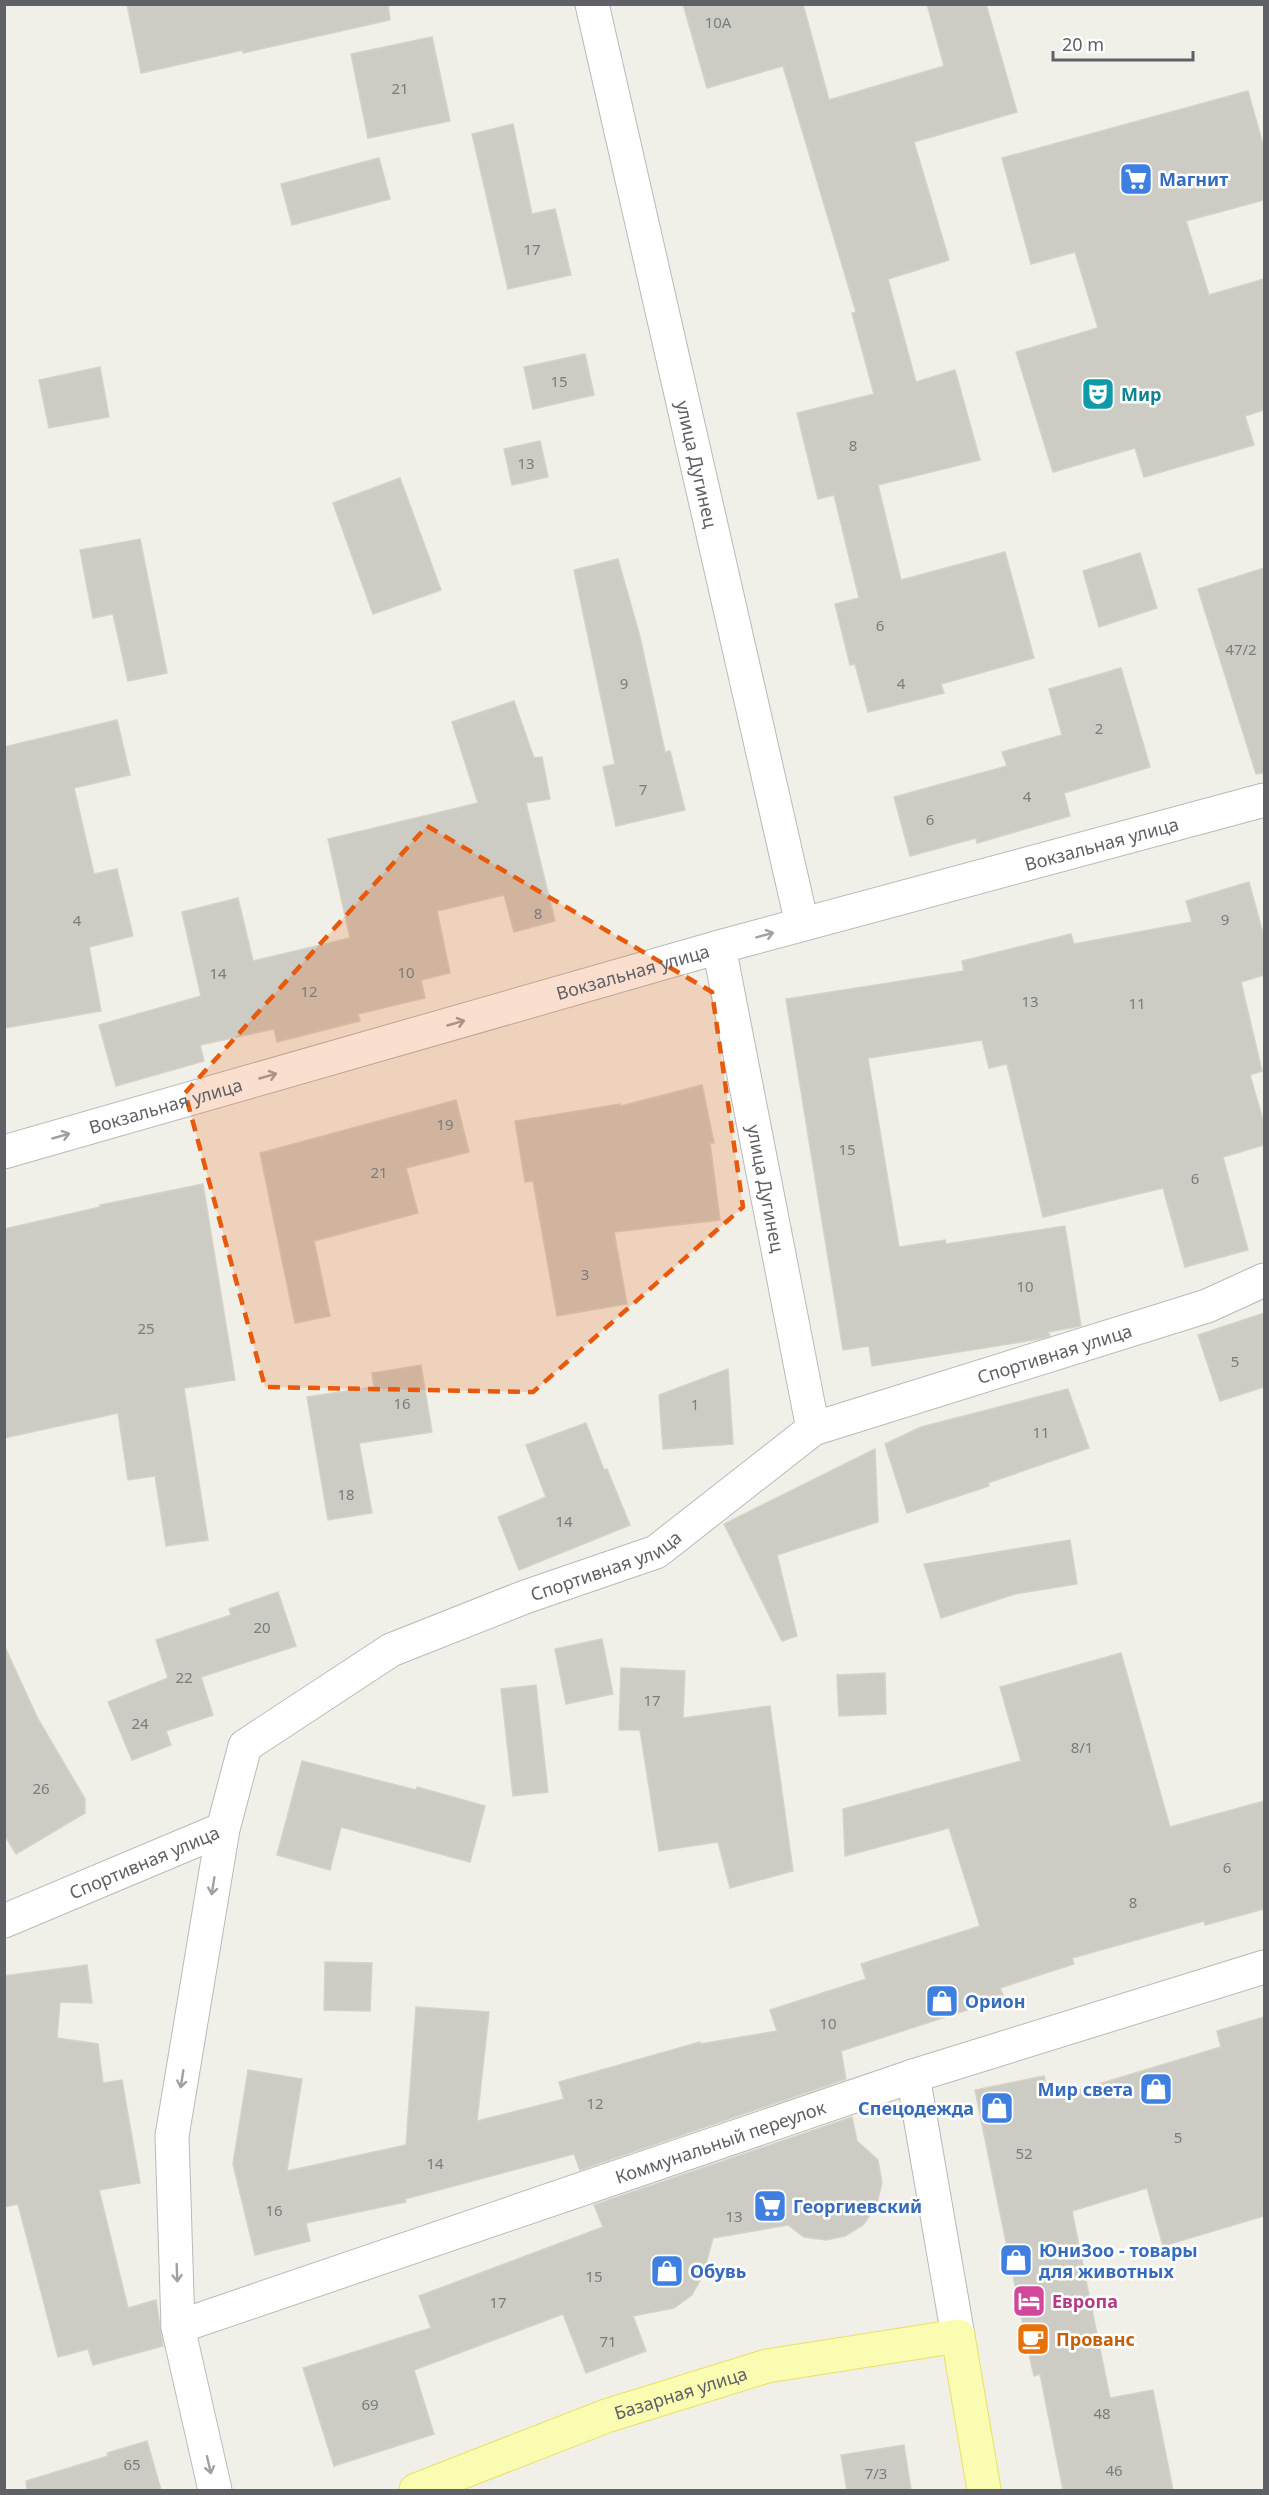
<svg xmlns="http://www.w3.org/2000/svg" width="1269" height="2495" viewBox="0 0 1269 2495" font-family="'Noto Sans',sans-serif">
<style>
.building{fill:#cccbc4;stroke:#d5d3c6;stroke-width:1.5}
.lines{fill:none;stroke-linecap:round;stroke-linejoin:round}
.minor-casing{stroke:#b8b9bd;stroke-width:35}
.major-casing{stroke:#ece065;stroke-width:35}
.minor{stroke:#fff;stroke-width:33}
.major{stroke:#f9fcb1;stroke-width:33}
.oneway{stroke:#9fa0a4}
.marked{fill:#e8590c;fill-opacity:0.2;stroke:#e8590c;stroke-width:4.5;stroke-dasharray:12 8;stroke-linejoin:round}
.labels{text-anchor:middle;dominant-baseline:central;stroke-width:5;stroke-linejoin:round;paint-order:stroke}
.number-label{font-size:15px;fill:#7a7c7e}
.shop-label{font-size:18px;font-weight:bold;fill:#366cbe;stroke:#fff;text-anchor:start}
.culture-label{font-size:18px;font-weight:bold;fill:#0d838f;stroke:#fff;text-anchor:start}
.street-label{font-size:18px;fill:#5f6167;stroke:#fff}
.hotel-label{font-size:18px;font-weight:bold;fill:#b23c85;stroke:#fff;text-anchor:start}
.food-label{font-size:18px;font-weight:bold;fill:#c56008;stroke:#fff;text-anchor:start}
</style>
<rect width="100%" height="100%" fill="#f0f0e8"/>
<g class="building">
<polygon points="127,4 388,4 390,20 243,53 243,50 141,73"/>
<polygon points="683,4 803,4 829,100 944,66 927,4 986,4 1017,112 914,142 949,260 888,279 916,382 955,370 980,460 878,485 901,580 1005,552 1034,658 941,684 944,693 868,712 855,664 850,665 835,604 859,598 834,495 818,499 797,413 874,394 852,313 856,312 783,66 707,88"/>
<polygon points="432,37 450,121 368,138 351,54"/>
<polygon points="1248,91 1264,148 1264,200 1186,221 1209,295 1264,279 1264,410 1245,416 1254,445 1144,477 1135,448 1053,472 1016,352 1098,328 1075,252 1031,264 1002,158"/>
<polygon points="513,124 532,214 555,209 571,275 508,289 472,134"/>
<polygon points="379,158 390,199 292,225 281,184"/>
<polygon points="585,354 594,395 533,409 524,367"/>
<polygon points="100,367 109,417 49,428 39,380"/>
<polygon points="540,441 548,477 512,485 504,449"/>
<polygon points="400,478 441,590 373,614 333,503"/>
<polygon points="140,539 167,673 128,681 113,614 93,618 80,550"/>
<polygon points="1140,553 1157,608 1099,627 1083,571"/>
<polygon points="618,559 640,637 665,752 670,751 685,810 616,826 603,767 615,764 574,570"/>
<polygon points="1264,568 1264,773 1256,774 1198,589"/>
<polygon points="1121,668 1150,767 1064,793 1070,816 977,843 976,838 910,856 894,797 1007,766 1002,752 1062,735 1049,689"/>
<polygon points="514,701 534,758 542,757 550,799 526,803 555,921 514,932 504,895 437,911 450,973 421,980 425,998 358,1014 360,1021 277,1042 274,1029 200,1045 204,1061 116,1086 99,1025 201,996 182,912 238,898 253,961 350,938 328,839 478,803 452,722"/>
<polygon points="117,720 130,775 74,788 94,874 117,869 133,936 89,947 101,1011 4,1028 4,747"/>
<polygon points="1249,882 1264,937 1264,975 1241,982 1262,1071 1250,1075 1264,1123 1264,1145 1223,1157 1248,1250 1185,1267 1163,1188 1043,1217 1007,1064 989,1068 982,1040 868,1058 899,1247 945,1240 946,1244 1065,1226 1081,1326 1048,1332 1050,1336 1039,1339 872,1366 869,1346 843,1350 786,999 964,971 962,961 1071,934 1074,944 1192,922 1186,901"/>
<polygon points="702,1085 714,1143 710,1143 720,1220 614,1232 627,1304 557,1316 533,1181 525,1182 515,1121 620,1104 621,1106"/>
<polygon points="456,1100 469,1152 406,1168 418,1213 314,1241 330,1316 295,1323 260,1153"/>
<polygon points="203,1184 235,1380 184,1388 208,1540 166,1546 155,1476 128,1480 118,1413 4,1438 4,1229 100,1207 100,1205"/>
<polygon points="1264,1313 1264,1387 1220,1401 1198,1335"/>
<polygon points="421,1365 432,1432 359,1443 372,1513 328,1520 307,1397 374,1387 372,1373"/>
<polygon points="728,1369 733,1444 663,1449 659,1395"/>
<polygon points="1068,1389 1089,1448 988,1483 989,1486 907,1513 885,1444 921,1427"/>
<polygon points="586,1423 604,1470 607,1469 630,1525 519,1570 498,1517 546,1497 526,1445"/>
<polygon points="875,1449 878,1522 777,1555 797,1636 782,1641 724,1524"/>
<polygon points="1070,1540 1077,1584 1015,1594 941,1618 924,1564"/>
<polygon points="278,1592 296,1646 201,1677 213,1715 166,1731 171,1745 132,1760 108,1702 168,1678 156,1640 231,1615 229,1609"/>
<polygon points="602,1639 613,1694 566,1704 555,1649"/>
<polygon points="4,1645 38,1719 85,1799 85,1813 16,1854 4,1834"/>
<polygon points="1121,1653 1170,1827 1264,1801 1264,1909 1205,1925 1204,1921 1072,1958 1074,1964 1000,1988 1004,1998 841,2051 846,2079 580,2170 574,2154 405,2199 406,2202 306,2223 310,2241 255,2255 233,2164 248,2070 302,2079 287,2171 406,2145 416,2007 489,2012 477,2121 564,2099 559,2082 700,2042 700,2044 777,2031 770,2010 866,1979 861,1964 980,1926 949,1828 845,1856 843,1809 1021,1761 1000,1687"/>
<polygon points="621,1668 685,1671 683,1718 770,1706 793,1871 730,1888 718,1842 659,1851 640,1730 619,1730"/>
<polygon points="885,1673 886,1714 839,1716 837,1675"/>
<polygon points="536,1685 548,1792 513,1796 501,1689"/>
<polygon points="302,1761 416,1790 417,1787 485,1806 470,1862 341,1827 330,1870 277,1855"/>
<polygon points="325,1962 372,1963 370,2011 324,2010"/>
<polygon points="87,1965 92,2003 60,2002 57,2038 98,2044 103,2083 122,2080 140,2183 99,2190 128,2308 156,2300 163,2346 93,2365 88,2349 58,2357 18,2204 4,2207 4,1976"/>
<polygon points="1264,2017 1264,2216 1163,2246 1147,2188 1072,2211 1110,2398 1153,2390 1173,2490 1063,2490 1040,2374 1034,2376 1028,2350 1017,2338 1024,2330 1012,2270 1003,2266 1008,2252 975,2090 1044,2076 1049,2099 1221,2047 1217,2031"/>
<polygon points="852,2117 857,2141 878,2160 882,2183 876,2207 863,2225 845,2236 826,2240 804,2237 788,2225 713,2238 703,2275 692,2295 674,2308 633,2316 646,2351 586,2373 563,2314 414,2370 434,2434 334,2466 303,2368 431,2328 419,2296 603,2227 594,2205"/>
<polygon points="147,2441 161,2490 27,2490 26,2481 108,2456 107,2453"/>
<polygon points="904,2445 911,2490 847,2490 841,2455"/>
</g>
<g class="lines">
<defs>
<g id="minor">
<path id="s1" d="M 592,4 L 802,924"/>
<path id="s2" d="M 719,947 L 813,1429"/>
<path id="s3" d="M 4,1152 L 719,947 L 1264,800"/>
<path id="s4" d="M 4,1921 L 223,1829"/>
<polyline points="913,2076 958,2336"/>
<path id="s5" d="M 178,2327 L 913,2076 L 1264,1967"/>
<path id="s6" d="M 215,2490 L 178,2327 L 172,2136 L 223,1829 L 245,1746 L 391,1650 L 525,1597 L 656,1552 L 813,1429 L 1207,1306 L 1264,1280"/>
</g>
<g id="major">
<path id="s7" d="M 416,2490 L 606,2416 L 767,2366 L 958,2336 L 984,2490"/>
</g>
</defs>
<use href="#minor" class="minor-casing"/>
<use href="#major" class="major-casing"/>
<use href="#minor" class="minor"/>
<use href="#major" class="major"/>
</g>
<defs><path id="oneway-shaft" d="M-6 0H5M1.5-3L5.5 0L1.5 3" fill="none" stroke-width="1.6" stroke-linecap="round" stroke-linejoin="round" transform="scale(1.5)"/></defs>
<g class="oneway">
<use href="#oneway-shaft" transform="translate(765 935) rotate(-15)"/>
<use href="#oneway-shaft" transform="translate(456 1023) rotate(-16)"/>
<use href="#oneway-shaft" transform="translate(268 1076) rotate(-16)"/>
<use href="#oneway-shaft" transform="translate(61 1136) rotate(-16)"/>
<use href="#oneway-shaft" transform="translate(213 1886) rotate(99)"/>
<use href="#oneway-shaft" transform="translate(182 2079) rotate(99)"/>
<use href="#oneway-shaft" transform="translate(177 2273) rotate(88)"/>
<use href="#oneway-shaft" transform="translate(209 2465) rotate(77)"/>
</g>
<path class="marked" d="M 427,826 L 712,992 L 743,1207 L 533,1392 L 265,1387 L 185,1093 Z"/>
<defs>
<symbol id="supermarket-square" viewBox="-11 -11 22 22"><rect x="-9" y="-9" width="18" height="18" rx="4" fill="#3f7fe0" stroke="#fff"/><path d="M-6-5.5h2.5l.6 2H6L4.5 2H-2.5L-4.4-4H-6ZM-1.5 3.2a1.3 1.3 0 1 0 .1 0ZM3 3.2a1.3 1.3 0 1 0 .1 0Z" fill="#fff"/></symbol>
<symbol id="theatre-square" viewBox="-11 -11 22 22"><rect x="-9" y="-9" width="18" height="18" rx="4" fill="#0f9aa8" stroke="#fff"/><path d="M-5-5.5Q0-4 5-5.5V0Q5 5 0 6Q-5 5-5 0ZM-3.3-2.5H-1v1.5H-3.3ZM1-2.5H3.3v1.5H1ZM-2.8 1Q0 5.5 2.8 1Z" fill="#fff"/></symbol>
<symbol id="shop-square" viewBox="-11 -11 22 22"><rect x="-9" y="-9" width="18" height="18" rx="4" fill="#3f7fe0" stroke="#fff"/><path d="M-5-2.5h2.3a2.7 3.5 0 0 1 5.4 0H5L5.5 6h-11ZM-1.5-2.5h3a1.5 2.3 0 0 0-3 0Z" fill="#fff"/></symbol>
<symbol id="hotel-square" viewBox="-11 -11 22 22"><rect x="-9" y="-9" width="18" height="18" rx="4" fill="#d1479c" stroke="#fff"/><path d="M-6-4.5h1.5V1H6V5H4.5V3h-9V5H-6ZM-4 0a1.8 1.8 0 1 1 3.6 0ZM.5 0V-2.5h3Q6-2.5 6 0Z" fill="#fff"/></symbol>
<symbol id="cafe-square" viewBox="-11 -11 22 22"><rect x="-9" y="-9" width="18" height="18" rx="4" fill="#e8710a" stroke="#fff"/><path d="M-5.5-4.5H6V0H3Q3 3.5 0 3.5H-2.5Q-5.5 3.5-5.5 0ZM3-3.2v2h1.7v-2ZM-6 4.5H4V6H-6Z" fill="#fff"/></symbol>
</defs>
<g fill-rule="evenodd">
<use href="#supermarket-square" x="1117" y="160" width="38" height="38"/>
<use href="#theatre-square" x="1079" y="375" width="38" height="38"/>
<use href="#shop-square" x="923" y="1982" width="38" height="38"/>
<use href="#shop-square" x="1137" y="2070" width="38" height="38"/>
<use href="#shop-square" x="978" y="2089" width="38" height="38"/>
<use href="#supermarket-square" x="751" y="2187" width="38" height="38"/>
<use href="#shop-square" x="997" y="2241" width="38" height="38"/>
<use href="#shop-square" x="648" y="2252" width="38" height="38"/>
<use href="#hotel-square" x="1010" y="2282" width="38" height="38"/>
<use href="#cafe-square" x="1014" y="2320" width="38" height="38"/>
</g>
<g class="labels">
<g class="number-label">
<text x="718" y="22">10А</text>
<text x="400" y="88">21</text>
<text x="532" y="249">17</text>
<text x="559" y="381">15</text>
<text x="853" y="445">8</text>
<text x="526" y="463">13</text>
<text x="880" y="625">6</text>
<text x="1241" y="649">47/2</text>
<text x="624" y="683">9</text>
<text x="901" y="683">4</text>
<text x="1099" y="728">2</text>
<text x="643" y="789">7</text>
<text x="1027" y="796">4</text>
<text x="930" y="819">6</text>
<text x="538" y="913">8</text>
<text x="1225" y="919">9</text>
<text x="77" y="920">4</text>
<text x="406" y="972">10</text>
<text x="218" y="973">14</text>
<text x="309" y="991">12</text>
<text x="1030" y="1001">13</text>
<text x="1137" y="1003">11</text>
<text x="445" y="1124">19</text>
<text x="847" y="1149">15</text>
<text x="379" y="1172">21</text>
<text x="1195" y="1178">6</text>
<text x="585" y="1274">3</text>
<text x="1025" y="1286">10</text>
<text x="146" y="1328">25</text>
<text x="1235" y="1361">5</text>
<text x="402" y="1403">16</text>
<text x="695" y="1404">1</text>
<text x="1041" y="1432">11</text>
<text x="346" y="1494">18</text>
<text x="564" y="1521">14</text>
<text x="262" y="1627">20</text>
<text x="184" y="1677">22</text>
<text x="652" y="1700">17</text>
<text x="140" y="1723">24</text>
<text x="1082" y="1747">8/1</text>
<text x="41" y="1788">26</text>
<text x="1227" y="1867">6</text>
<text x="1133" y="1902">8</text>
<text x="828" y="2023">10</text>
<text x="595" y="2103">12</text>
<text x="1178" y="2137">5</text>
<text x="1024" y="2153">52</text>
<text x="435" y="2163">14</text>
<text x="274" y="2210">16</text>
<text x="734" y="2216">13</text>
<text x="594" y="2276">15</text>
<text x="498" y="2302">17</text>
<text x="608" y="2341">71</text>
<text x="370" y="2404">69</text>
<text x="1102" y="2413">48</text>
<text x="132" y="2464">65</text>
<text x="1114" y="2470">46</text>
<text x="876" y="2473">7/3</text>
</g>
<g class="shop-label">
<text x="1159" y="179">Магнит</text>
<text x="965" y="2001">Орион</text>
<text x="1133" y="2089" text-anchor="end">Мир света</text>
<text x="974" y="2108" text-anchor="end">Спецодежда</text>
<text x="793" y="2206">Георгиевский</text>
<text x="1039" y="2250">ЮниЗоо - товары<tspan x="1039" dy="21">для животных</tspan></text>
<text x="690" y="2271">Обувь</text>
</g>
<g class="culture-label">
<text x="1121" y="394">Мир</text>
</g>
<g class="street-label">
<text stroke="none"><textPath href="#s1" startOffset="472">улица Дугинец</textPath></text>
<text stroke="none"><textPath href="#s3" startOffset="1140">Вокзальная улица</textPath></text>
<text stroke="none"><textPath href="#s3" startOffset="654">Вокзальная улица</textPath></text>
<text stroke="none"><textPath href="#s3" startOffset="168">Вокзальная улица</textPath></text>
<text stroke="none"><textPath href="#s2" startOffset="246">улица Дугинец</textPath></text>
<text stroke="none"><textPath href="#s6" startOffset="1665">Спортивная улица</textPath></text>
<text stroke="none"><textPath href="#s6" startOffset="1161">Спортивная улица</textPath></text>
<text stroke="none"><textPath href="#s4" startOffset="152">Спортивная улица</textPath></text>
<text stroke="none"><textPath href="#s5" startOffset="573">Коммунальный переулок</textPath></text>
<text stroke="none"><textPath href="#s7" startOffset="282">Базарная улица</textPath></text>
</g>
<g class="hotel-label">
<text x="1052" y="2301">Европа</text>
</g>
<g class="food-label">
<text x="1056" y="2339">Прованс</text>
</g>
</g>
<rect width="1269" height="2495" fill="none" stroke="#5f6167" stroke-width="12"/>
<path d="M1053 51v9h140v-9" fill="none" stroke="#5f6167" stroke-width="3"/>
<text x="1062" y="51" font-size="18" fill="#5f6167" stroke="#ffffff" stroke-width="4.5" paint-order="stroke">20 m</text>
</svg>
